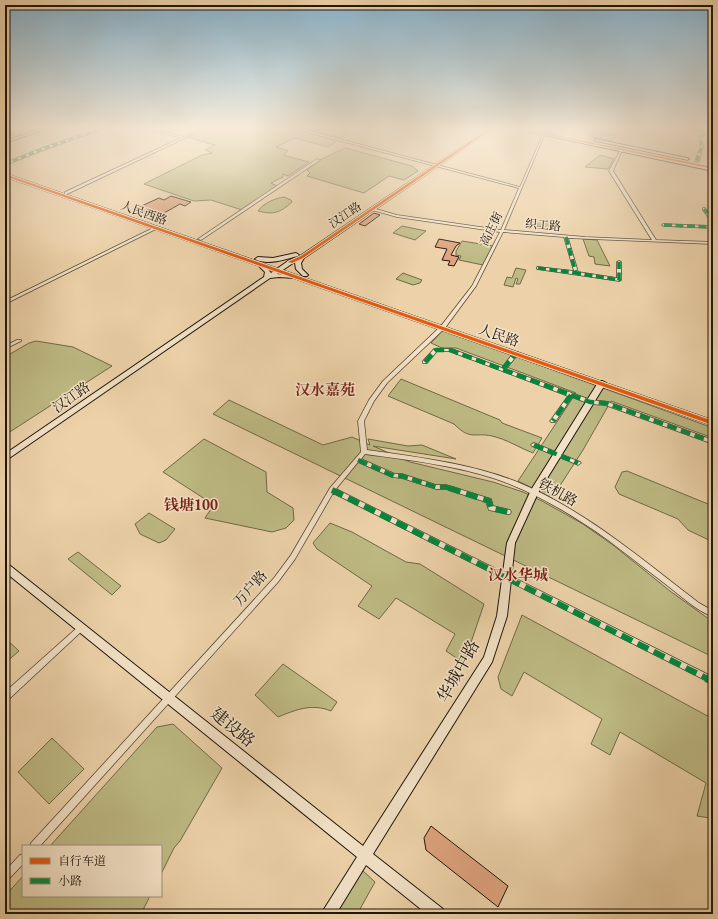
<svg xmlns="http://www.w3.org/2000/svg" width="718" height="919" viewBox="0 0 718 919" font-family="'EB Garamond','Noto Serif SC',serif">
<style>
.green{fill:#beba84;stroke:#6e6848}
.building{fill:#dea37e;stroke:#1e150c}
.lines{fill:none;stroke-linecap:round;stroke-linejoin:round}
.street-casing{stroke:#524433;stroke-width:1.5}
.secondary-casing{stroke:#1e150c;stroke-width:2}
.primary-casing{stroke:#1e150c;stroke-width:1}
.street{fill:#f3e2c7;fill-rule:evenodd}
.secondary{fill:#f3e2c7;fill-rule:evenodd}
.primary{fill:#edd2a9;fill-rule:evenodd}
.quiet-far4{stroke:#00873e;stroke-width:3;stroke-dasharray:5.5 3;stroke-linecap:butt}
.quiet-far3{stroke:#00873e;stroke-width:3.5;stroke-dasharray:8 3.5;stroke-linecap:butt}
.quiet-far2{stroke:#00873e;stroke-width:4.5;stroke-dasharray:10 4.5;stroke-linecap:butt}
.quiet-far1{stroke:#00873e;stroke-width:6;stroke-dasharray:12 6;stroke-linecap:butt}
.quiet{stroke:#00873e;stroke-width:8;stroke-dasharray:15 8;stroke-linecap:butt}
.cycleway-casing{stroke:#f3e2c7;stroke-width:2}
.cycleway{fill:#e8590c;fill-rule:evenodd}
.labels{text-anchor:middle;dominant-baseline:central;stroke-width:3;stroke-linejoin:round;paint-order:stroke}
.far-street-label{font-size:12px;fill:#1e150c;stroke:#f3e2c7}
.street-label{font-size:14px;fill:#1e150c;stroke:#f3e2c7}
.neighbourhood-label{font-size:15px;font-weight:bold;fill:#7a1f14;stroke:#f3e2c7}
.near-street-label{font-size:17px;fill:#1e150c;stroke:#f3e2c7}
</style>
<rect width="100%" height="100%" fill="#edd2a9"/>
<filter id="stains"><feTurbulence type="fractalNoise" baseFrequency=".005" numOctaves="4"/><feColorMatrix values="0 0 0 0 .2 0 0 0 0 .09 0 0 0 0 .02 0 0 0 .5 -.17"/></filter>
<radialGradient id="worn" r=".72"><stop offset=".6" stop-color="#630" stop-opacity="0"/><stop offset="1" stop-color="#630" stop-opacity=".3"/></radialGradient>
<g class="green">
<polygon points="204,129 220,129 229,131 227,133 232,133 237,131 234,130 236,129 293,129 335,140 335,142 328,147 295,138 276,147 288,151 283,155 309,162 288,176 283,174 283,177 271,183 277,186 242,210 211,200 194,201 144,184 202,155 212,153 205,150 215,145 206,143 206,141 203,142 188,137"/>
<polygon points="304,129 352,129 341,138"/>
<polygon points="595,131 617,135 611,141 589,136"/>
<polygon points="345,148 412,166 418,171 404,180 389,176 364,193 307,176 310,173 307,170 320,160"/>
<polygon points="600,155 614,159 608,169 585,167"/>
<path d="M 284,197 L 291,200 L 292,202 C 280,213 273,215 258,211 C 263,203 276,198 284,197 Z"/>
<polygon points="534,219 553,222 551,229 542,228 543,223 541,227 533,226 532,225"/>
<polygon points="402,226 426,231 415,240 393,233"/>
<polygon points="583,239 597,240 610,266 595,264 594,257 589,256"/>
<polygon points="462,241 493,246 483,265 459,260 461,256 456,255 456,251"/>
<polygon points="516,268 526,270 520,284 516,284 518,279 516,278 513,287 504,285 507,277 512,278"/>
<polygon points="403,273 422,280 420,283 413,285 396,279"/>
<polygon points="443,330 713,428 713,438 611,401 583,450 552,498 518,481 576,393 456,348 442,348 431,343"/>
<polygon points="36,341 73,347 112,366 5,435 5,357 29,343"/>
<path d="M 401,379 L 500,420 L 502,423 L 542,438 L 533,453 C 520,448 506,439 492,436 C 473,432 471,441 454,424 L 388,396 Z"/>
<polygon points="229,400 323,445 352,437 370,445 368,439 408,446 422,445 456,459 373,446 410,462 493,482 523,492 542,501 583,524 613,545 670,591 713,622 713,657 213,414"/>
<polygon points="204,439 266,472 267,492 293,508 294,520 286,528 272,532 205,518 211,509 208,501 163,472"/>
<polygon points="627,471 713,506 713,542 688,530 678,519 619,494 615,487 622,472"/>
<polygon points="149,513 175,529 166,540 159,543 140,534 135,524"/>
<polygon points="330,523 352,532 406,562 420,564 484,604 464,663 446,651 455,634 396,598 379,619 358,606 372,586 317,549 313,543"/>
<polygon points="78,552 121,586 112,595 68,559"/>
<polygon points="522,615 713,719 713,817 710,818 697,816 706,783 620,732 610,755 591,744 602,719 524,672 512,696 501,689 498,677"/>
<polygon points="5,638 19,651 5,663"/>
<path d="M 283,664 L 337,702 L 331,711 C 312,703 295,710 278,717 L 255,695 Z"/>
<polygon points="173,724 222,768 180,841 174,848 161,874 161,846 50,846 157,727"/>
<polygon points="52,738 84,769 49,804 18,772"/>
<polygon points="362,870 375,882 360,909 366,914 336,914"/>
<polygon points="23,876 23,896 150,896 141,914 5,914 5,896"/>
</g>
<g class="building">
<polygon points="171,196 191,202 185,206 180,204 157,217 140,211 141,210 137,208 159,198 164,200"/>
<polygon points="374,213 380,215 365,226 359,224"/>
<polygon points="439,239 460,243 456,246 451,255 459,257 454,266 448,265 450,261 442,260 447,249 435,247"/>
<polygon points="431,826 508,886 498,907 426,850 424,838"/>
</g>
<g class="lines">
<defs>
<g id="street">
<polygon points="8,129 10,129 13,135 11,135"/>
<polygon points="100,129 103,129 49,148 5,165 5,163 47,146"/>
<polygon points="153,129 156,129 184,137 201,129 204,129 67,194 65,194 65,192 181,138 153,130"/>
<path d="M 299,129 L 302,129 L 520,187 L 544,132 L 546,131 L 504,230 L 585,237 L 652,240 L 609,171 L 621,149 L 623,148 L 613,171 L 656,240 L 713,242 L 713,244 L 568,238 L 578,272 L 617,278 L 617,262 L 619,261 L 621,262 L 621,280 L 619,281 L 537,269 L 537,267 L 538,267 L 574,271 L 564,237 L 503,232 L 476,286 L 445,328 L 387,383 L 374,401 L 364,421 L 367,450 C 417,457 468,463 515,481 C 584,509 641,559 699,603 L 713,611 L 713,617 C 696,610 682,597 668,586 C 648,571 628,555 608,540 C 573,515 535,492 493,478 C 452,465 408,460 365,454 L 361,459 L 395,474 L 402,474 L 436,485 L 446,485 L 491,499 L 493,506 L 510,510 L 511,512 L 510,514 L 508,514 L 489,510 L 486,502 L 446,489 L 436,489 L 402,478 L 392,477 L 358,462 L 336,489 L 713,677 L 713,684 L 333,493 L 295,559 L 278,582 L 40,846 L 30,846 L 31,843 L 274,578 L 291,555 L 330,488 L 361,452 L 358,421 L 369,400 L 383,381 L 441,326 L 472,286 L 500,232 L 397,217 L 372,210 L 372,208 L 397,215 L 501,230 L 519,188 L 299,130 Z"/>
<polygon points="693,129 713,131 713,133 707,132 701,139 703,146 699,161 697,162 695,161 701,146 699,139 704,131 694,130"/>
<polygon points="317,159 320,160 201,240 198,239"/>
<polygon points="703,208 705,208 713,219 713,222 712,222 703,210"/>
<polygon points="663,224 713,226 713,228 664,226 662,225"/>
<polygon points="155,227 158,228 5,304 5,301"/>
<polygon points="17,340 21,340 21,341 5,349 5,346"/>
<polygon points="434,349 452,349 502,368 514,352 518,352 518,354 506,369 591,400 608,402 713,440 713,444 605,405 590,404 572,397 555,422 551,422 550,421 551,420 568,396 449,351 437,351 427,363 423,363 423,361"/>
<polygon points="534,443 580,462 581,463 578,465 576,464 532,446 531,445 532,444"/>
<polygon points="81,625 83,626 84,628 83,630 8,700 5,701 5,692 79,626"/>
<polygon points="23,854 23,864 8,880 5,881 5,871 20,855"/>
</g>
<g id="secondary">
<polygon points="40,129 45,129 5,143 5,141"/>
<polygon points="488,129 492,129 304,258 301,263 302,269 308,275 307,276 303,276 296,269 295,263 296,261 277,274 295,276 295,278 279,277 270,278 5,461 5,454 264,277 265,272 260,267 261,266 265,266 271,273 288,261 300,256"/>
<polygon points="517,129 523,129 713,169 713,171"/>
<polygon points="595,139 687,158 689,159 687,160 596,141 594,140"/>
<path d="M 296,253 L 299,255 L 298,256 C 286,259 267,266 255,259 L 258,257 L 273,258 Z"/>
<polygon points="599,381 602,381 606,383 538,493 515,543 507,616 492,662 373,854 443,909 445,914 427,914 366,865 336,914 321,914 357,857 5,572 5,563 8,564 363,846 484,657 497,616 507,543 531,490"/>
</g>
<polygon id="primary" points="5,173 713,420 713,426 5,177"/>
</defs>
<use href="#street" class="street-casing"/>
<use href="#secondary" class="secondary-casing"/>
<use href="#primary" class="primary-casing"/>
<use href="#street" class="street"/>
<use href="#secondary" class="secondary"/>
<use href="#primary" class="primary"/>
<g class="quiet-far4">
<polyline points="9,129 12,134"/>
<polyline points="697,161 702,146 700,139 706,131"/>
<polyline points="5,164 48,147 102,129"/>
<polyline points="704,209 713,221"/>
</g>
<g class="quiet-far3">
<polyline points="664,225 713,227"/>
<polyline points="566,237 576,273 619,280 619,262"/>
<polyline points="538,268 576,273"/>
</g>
<g class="quiet-far2">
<polyline points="425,362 436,350 450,350 571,395 553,421"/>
<polyline points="503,369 516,353"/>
<polyline points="571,395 590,402 606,403 713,442"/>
<polyline points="534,445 578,463"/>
<polyline points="358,460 394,476 402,476 436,487 446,487 452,489"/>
</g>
<g class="quiet-far1">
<polyline points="449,488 489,501 491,508 508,512"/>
<polyline points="332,490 708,679"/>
</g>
<polyline class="quiet" points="706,678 713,681"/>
<defs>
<g id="cycleway">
<polygon points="488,129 492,129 303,258 292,263 288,262 301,256"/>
<polygon points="519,129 524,129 713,167 713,169"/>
<polygon points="5,174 713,421 713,425 92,207 5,176"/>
</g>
</defs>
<use href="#cycleway" class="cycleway-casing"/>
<use href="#cycleway" class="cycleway"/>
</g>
<linearGradient id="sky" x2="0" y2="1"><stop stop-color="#88b5d0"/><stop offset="0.5" stop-color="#f7ebd8"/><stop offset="1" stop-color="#f7ebd8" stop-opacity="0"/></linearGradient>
<rect width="718" height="257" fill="url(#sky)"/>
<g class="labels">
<g class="far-street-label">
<text transform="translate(144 213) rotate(20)">人民西路</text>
<text transform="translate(345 215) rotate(-34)">汉江路</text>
<text transform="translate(543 225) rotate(5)">织工路</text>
<text transform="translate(491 229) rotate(-64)">高庄街</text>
</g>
<g class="street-label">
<text transform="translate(499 335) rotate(19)">人民路</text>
<text transform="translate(71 397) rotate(-35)">汉江路</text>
<text transform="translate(558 492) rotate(29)">铁机路</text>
<text transform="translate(250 588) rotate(-48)">万户路</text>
</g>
<g class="neighbourhood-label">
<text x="325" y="389">汉水嘉苑</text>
<text x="191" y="504">钱塘100</text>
<text x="518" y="574">汉水华城</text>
</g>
<g class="near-street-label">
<text transform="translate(458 671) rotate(-61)">华城中路</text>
<text transform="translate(233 727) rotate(39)">建设路</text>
</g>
</g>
<rect width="718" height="919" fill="none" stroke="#edd2a9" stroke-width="20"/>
<rect x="6" y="6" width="706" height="907" fill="none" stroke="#1e150c" stroke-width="2"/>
<rect x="10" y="10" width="698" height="899" fill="none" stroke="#1e150c"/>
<rect x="22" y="845" width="140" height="52" fill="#f3e2c7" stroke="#9e907c"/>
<rect x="30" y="858" width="20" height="6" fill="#e8590c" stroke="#9e907c"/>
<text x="58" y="865" font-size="12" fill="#1e150c">自行车道</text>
<rect x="30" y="878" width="20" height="6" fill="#00873e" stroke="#9e907c"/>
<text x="58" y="885" font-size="12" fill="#1e150c">小路</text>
<rect width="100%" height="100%" filter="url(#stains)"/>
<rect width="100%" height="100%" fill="url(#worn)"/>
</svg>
